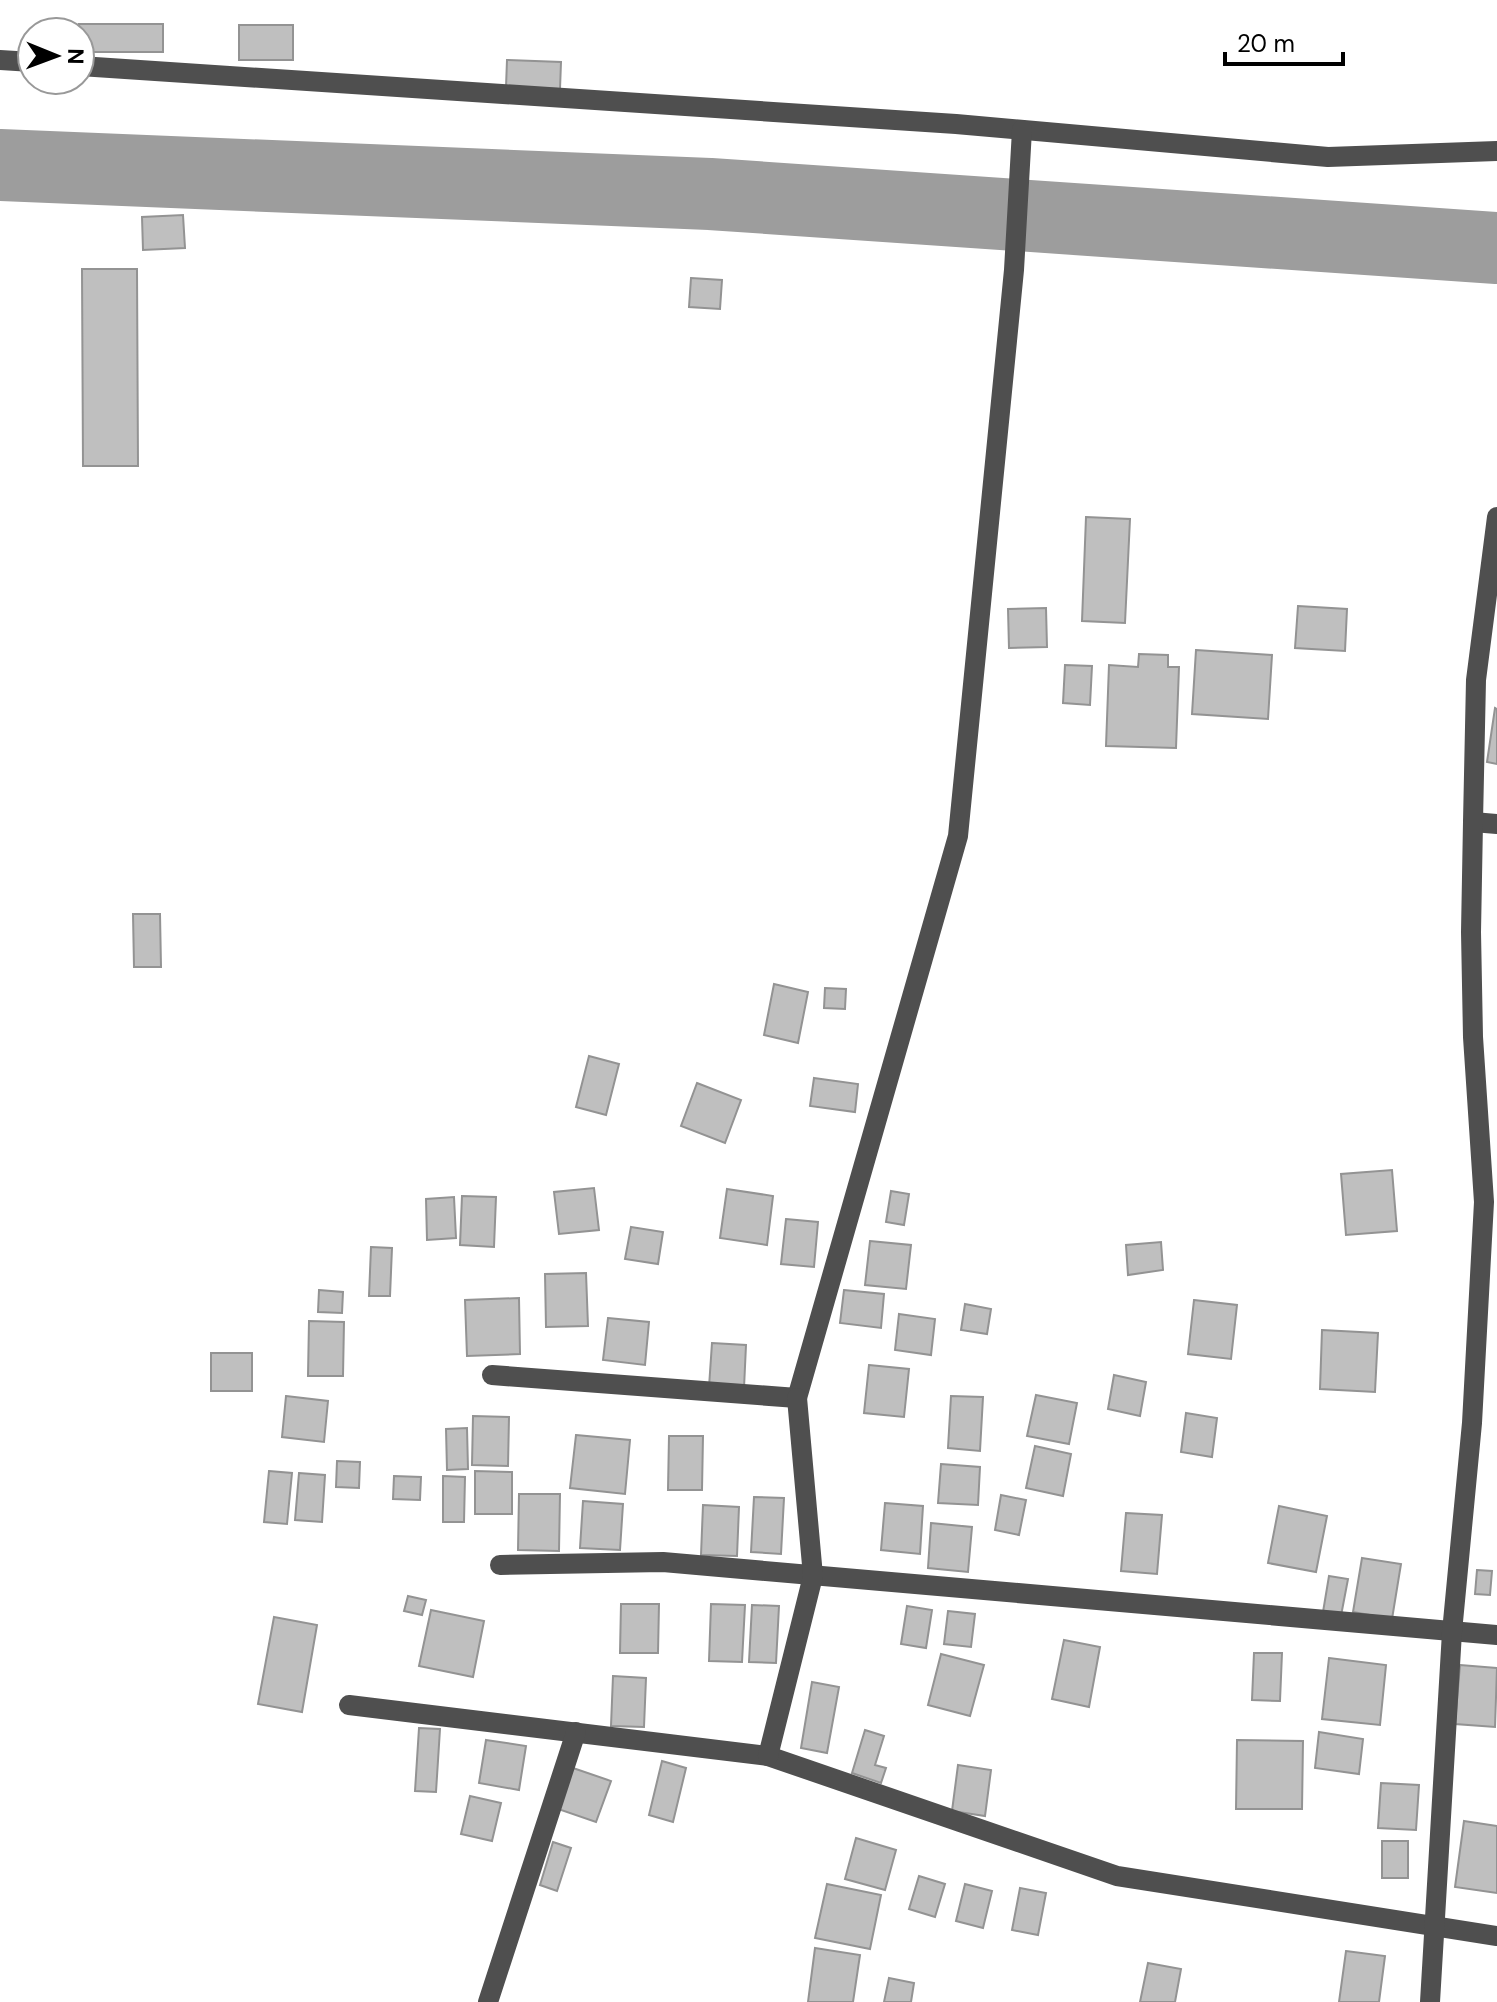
<svg xmlns="http://www.w3.org/2000/svg" width="1497" height="2002" viewBox="0 0 1497 2002" font-family="'DM Sans',sans-serif">
<style>
.lines{fill:none;stroke-linecap:round;stroke-linejoin:round}
.river{stroke:#9d9d9d;stroke-width:72}
.building{fill:#bfbfbf;stroke:#939393;stroke-width:2}
.minor{stroke:#4f4f4f;stroke-width:20}
</style>
<rect width="100%" height="100%" fill="#fff"/>
<g class="lines">
<polyline class="river" points="0,165 710,194 1497,248"/>
</g>
<g class="building">
<polygon points="79,24 163,24 163,52 80,52"/>
<rect x="239" y="25" width="54" height="35"/>
<polygon points="507,60 561,62 560,89 506,87"/>
<polygon points="183,215 185,248 143,250 142,217"/>
<polygon points="82,269 137,269 138,466 83,466"/>
<polygon points="691,278 722,280 720,309 689,307"/>
<polygon points="1086,517 1130,519 1125,623 1082,621"/>
<polygon points="1298,606 1347,609 1345,651 1295,648"/>
<polygon points="1046,608 1047,647 1009,648 1008,609"/>
<polygon points="1196,650 1272,655 1268,719 1192,714"/>
<polygon points="1139,654 1168,655 1168,667 1179,667 1176,748 1106,746 1109,665 1138,667"/>
<polygon points="1065,665 1092,666 1090,705 1063,703"/>
<polygon points="1495,708 1497,709 1497,764 1487,762"/>
<polygon points="133,914 160,914 161,967 134,967"/>
<polygon points="774,984 808,992 798,1043 764,1035"/>
<polygon points="825,988 846,989 845,1009 824,1008"/>
<polygon points="589,1056 619,1064 606,1115 576,1107"/>
<polygon points="814,1078 858,1084 855,1112 810,1106"/>
<polygon points="697,1083 741,1100 725,1143 681,1126"/>
<polygon points="1392,1170 1397,1231 1346,1235 1341,1174"/>
<polygon points="594,1188 599,1230 559,1234 554,1192"/>
<polygon points="727,1189 773,1196 767,1245 720,1238"/>
<polygon points="891,1191 909,1194 904,1225 886,1222"/>
<polygon points="462,1196 496,1197 494,1247 460,1245"/>
<polygon points="454,1197 456,1238 427,1240 426,1199"/>
<polygon points="786,1219 818,1222 814,1267 781,1264"/>
<polygon points="631,1227 663,1232 658,1264 625,1259"/>
<polygon points="870,1241 911,1245 906,1289 865,1285"/>
<polygon points="1161,1242 1163,1270 1128,1275 1126,1245"/>
<polygon points="371,1247 392,1248 390,1296 369,1296"/>
<polygon points="586,1273 588,1326 546,1327 545,1274"/>
<polygon points="319,1290 343,1292 342,1313 318,1312"/>
<polygon points="844,1290 884,1294 881,1328 840,1323"/>
<polygon points="519,1298 520,1354 467,1356 465,1300"/>
<polygon points="1194,1300 1237,1305 1231,1359 1188,1354"/>
<polygon points="965,1304 991,1309 987,1334 961,1330"/>
<polygon points="899,1314 935,1319 931,1355 895,1350"/>
<polygon points="608,1318 649,1322 645,1365 603,1360"/>
<polygon points="309,1321 344,1322 343,1376 308,1376"/>
<polygon points="1322,1330 1378,1333 1375,1392 1320,1389"/>
<polygon points="712,1343 746,1345 744,1388 709,1387"/>
<rect x="211" y="1353" width="41" height="38"/>
<polygon points="869,1365 909,1369 904,1417 864,1413"/>
<polygon points="1114,1375 1146,1382 1140,1416 1108,1409"/>
<polygon points="1036,1395 1077,1403 1069,1444 1027,1436"/>
<polygon points="286,1396 328,1401 324,1442 282,1437"/>
<polygon points="951,1396 983,1397 980,1451 948,1448"/>
<polygon points="1186,1413 1217,1418 1212,1457 1181,1452"/>
<polygon points="473,1416 509,1417 508,1466 472,1465"/>
<polygon points="467,1428 468,1469 447,1470 446,1429"/>
<polygon points="576,1435 630,1440 625,1494 570,1488"/>
<polygon points="669,1436 703,1436 702,1490 668,1490"/>
<polygon points="1035,1446 1071,1454 1063,1496 1026,1488"/>
<polygon points="337,1461 360,1462 359,1488 336,1487"/>
<polygon points="941,1464 980,1467 978,1505 938,1503"/>
<polygon points="269,1471 292,1473 287,1524 264,1522"/>
<polygon points="475,1471 512,1472 512,1514 475,1514"/>
<polygon points="299,1473 325,1475 322,1522 295,1520"/>
<polygon points="394,1476 421,1477 420,1500 393,1499"/>
<polygon points="443,1476 465,1477 464,1522 443,1522"/>
<polygon points="519,1494 560,1494 559,1551 518,1550"/>
<polygon points="1001,1495 1026,1500 1019,1535 995,1530"/>
<polygon points="754,1497 784,1498 781,1554 751,1552"/>
<polygon points="583,1501 623,1504 620,1550 580,1548"/>
<polygon points="885,1503 923,1506 920,1554 881,1550"/>
<polygon points="703,1505 739,1507 737,1556 701,1555"/>
<polygon points="1279,1506 1327,1516 1316,1572 1268,1563"/>
<polygon points="1126,1513 1162,1515 1157,1574 1121,1571"/>
<polygon points="931,1523 972,1527 968,1572 928,1568"/>
<polygon points="1362,1558 1401,1564 1392,1619 1353,1612"/>
<polygon points="1477,1570 1492,1571 1490,1595 1475,1594"/>
<polygon points="1329,1576 1348,1579 1340,1621 1322,1618"/>
<polygon points="408,1596 426,1600 422,1615 404,1611"/>
<polygon points="621,1604 659,1604 658,1653 620,1653"/>
<polygon points="711,1604 745,1605 742,1662 709,1661"/>
<polygon points="752,1605 779,1606 776,1663 749,1662"/>
<polygon points="907,1606 932,1610 926,1648 901,1644"/>
<polygon points="431,1610 484,1621 473,1677 419,1666"/>
<polygon points="948,1611 975,1614 971,1647 944,1644"/>
<polygon points="274,1617 317,1625 302,1712 258,1704"/>
<polygon points="1064,1640 1100,1647 1089,1707 1052,1699"/>
<polygon points="1254,1653 1282,1653 1280,1701 1252,1700"/>
<polygon points="941,1654 984,1665 970,1716 928,1705"/>
<polygon points="1329,1658 1386,1665 1380,1725 1322,1719"/>
<polygon points="1460,1665 1497,1668 1495,1727 1455,1724"/>
<polygon points="613,1676 646,1678 644,1727 611,1726"/>
<polygon points="812,1682 839,1687 827,1753 801,1748"/>
<polygon points="419,1728 440,1729 436,1792 415,1791"/>
<polygon points="865,1730 884,1736 875,1765 886,1768 881,1783 852,1773"/>
<polygon points="1319,1732 1363,1739 1359,1774 1315,1768"/>
<polygon points="486,1740 526,1746 519,1790 479,1783"/>
<polygon points="1237,1740 1303,1741 1302,1809 1236,1809"/>
<polygon points="662,1761 686,1768 673,1822 649,1815"/>
<polygon points="958,1765 991,1770 985,1816 952,1811"/>
<polygon points="573,1768 611,1781 596,1822 558,1809"/>
<polygon points="1381,1783 1419,1785 1416,1830 1378,1828"/>
<polygon points="470,1796 501,1803 492,1841 461,1834"/>
<polygon points="1464,1821 1497,1826 1497,1893 1455,1887"/>
<polygon points="856,1838 896,1850 885,1890 845,1879"/>
<rect x="1382" y="1841" width="26" height="37"/>
<polygon points="553,1842 571,1848 557,1891 540,1885"/>
<polygon points="919,1876 945,1884 935,1917 909,1909"/>
<polygon points="827,1884 881,1895 870,1949 815,1938"/>
<polygon points="965,1884 992,1891 983,1928 956,1921"/>
<polygon points="1020,1888 1046,1893 1038,1935 1012,1930"/>
<polygon points="815,1948 860,1955 853,2002 808,2002"/>
<polygon points="1346,1951 1385,1956 1379,2002 1339,2002"/>
<polygon points="1148,1963 1181,1969 1175,2002 1140,2002"/>
<polygon points="889,1978 914,1983 911,2002 884,2002"/>
</g>
<g class="lines">
<g class="minor">
<polyline points="0,60 32,62"/>
<polyline points="80,66 956,124 1328,157 1497,151"/>
<polyline points="1473,822 1497,824"/>
<polyline points="492,1375 797,1398 958,836 1014,270 1022,130"/>
<polyline points="500,1565 663,1562 1497,1635"/>
<polyline points="349,1705 768,1756 1117,1876 1497,1936"/>
<polyline points="768,1756 813,1576 797,1398"/>
<polyline points="488,2002 576,1732"/>
<polyline points="1430,2002 1452,1632 1472,1423 1484,1202 1473,1037 1471,932 1473,822 1476,680 1497,517"/>
</g>
</g>
<g transform="translate(56 56) rotate(91)"><circle r="38" fill="#ffffff" stroke="#999999" stroke-width="2"/>
<path d="M0-6L14 30L0 20L-14 30Z" fill="#000000"/>
<text y="-12" font-size="22" font-weight="bold" text-anchor="middle" fill="#000000">N</text>
</g>
<path d="M1225 52v12h118v-12" fill="none" stroke="#000000" stroke-width="4"/>
<text x="1237" y="52" font-size="24" fill="#000000" stroke="#ffffff" stroke-width="6" paint-order="stroke">20 m</text>
</svg>
